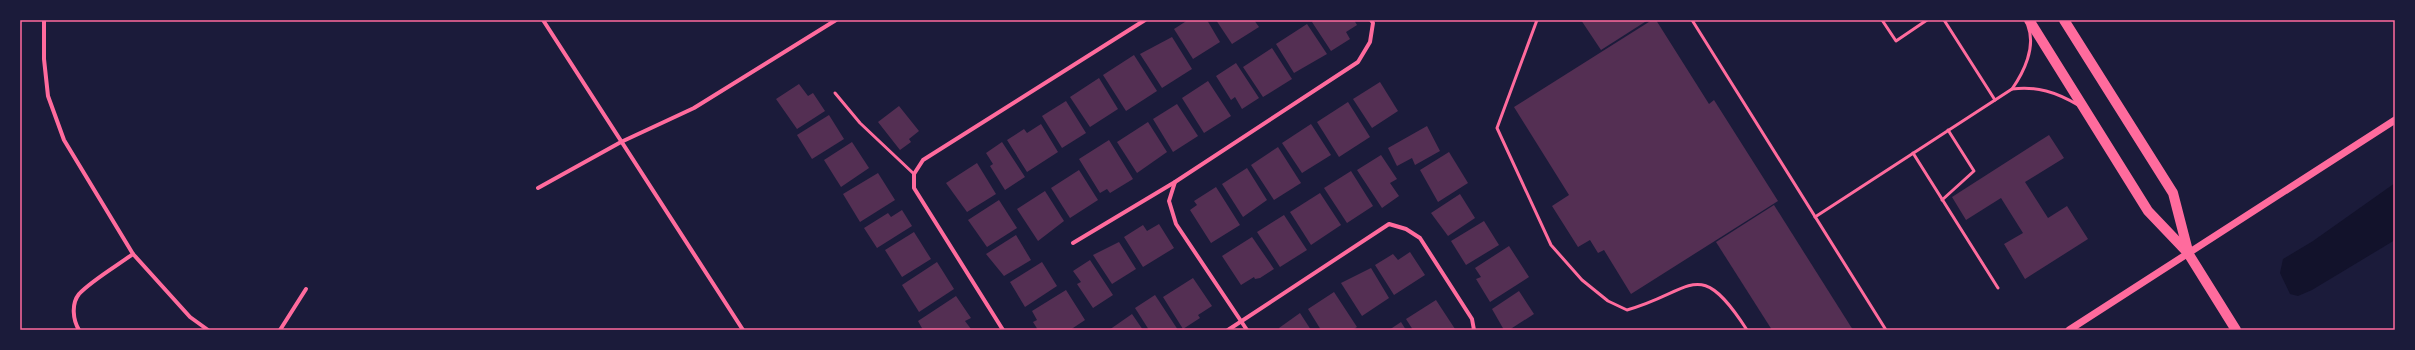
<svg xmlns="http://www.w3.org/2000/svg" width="2415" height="350" viewBox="0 0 2415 350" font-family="Signika,sans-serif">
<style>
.water{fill:#12122b}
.building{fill:#542f53}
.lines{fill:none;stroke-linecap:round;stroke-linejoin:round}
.service{stroke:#ff6b9d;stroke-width:3}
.minor{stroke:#ff6b9d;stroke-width:4}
.tertiary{stroke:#ff6b9d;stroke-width:7}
.primary{stroke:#ff6b9d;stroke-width:10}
.neatline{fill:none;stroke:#ff6b9d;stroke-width:1.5}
</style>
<rect width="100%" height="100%" fill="#1b1b3a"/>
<polygon class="water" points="2395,183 2395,240 2312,290 2298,296 2290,294 2280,273 2283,259 2313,241"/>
<g class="building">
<polygon points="1188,20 1207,20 1220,42 1193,59 1174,29"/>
<polygon points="1216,20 1254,20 1259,27 1232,44"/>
<polygon points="1314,20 1354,20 1357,25 1346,32 1350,39 1331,51 1312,22"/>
<polygon points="1581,20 1648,20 1601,50"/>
<polygon points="1652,20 1656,20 1709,104 1714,100 1778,201 1631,294 1604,250 1598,253 1590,240 1578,247 1552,206 1569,195 1514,107"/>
<polygon points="1307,24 1327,54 1294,73 1276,44"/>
<polygon points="1172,37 1192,69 1162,88 1140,54"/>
<polygon points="1272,48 1292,79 1263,97 1243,67"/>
<polygon points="1134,55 1157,91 1126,111 1103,75"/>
<polygon points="1236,63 1259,98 1242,109 1235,97 1231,100 1216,76"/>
<polygon points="1099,78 1118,109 1090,127 1070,97"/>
<polygon points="1208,81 1231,116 1204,133 1182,98"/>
<polygon points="1380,82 1398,111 1372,128 1353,99"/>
<polygon points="799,84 808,96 813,93 825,111 797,129 776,99"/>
<polygon points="1066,101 1086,133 1062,148 1042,116"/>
<polygon points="1348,102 1370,137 1339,157 1317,122"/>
<polygon points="1177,104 1198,136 1173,152 1153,119"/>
<polygon points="899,106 919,131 909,139 911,142 900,150 878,122"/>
<polygon points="829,115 844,139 812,159 797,135"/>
<polygon points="1148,122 1167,152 1137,173 1117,142"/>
<polygon points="1041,124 1058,152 1027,172 1007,140 1024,129 1027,133"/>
<polygon points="1311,124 1331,155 1302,173 1282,143"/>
<polygon points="1427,126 1440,151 1415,165 1412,158 1397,166 1388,148"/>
<polygon points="2049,135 2064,158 2025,182 2048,218 2067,206 2088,239 2025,279 2004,244 2023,233 2001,198 1966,220 1952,197"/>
<polygon points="1109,140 1133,179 1110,193 1107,189 1100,193 1079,159"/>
<polygon points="852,142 869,168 841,187 824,160"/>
<polygon points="1002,142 1025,177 1005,190 990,166 993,164 986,153"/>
<polygon points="1278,147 1301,183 1274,200 1251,165"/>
<polygon points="1449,152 1468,183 1438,202 1420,170"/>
<polygon points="1381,155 1397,179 1390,183 1399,196 1382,208 1357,170"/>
<polygon points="977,163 996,194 967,212 946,183"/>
<polygon points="1247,168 1267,200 1243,217 1222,184"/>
<polygon points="1079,170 1098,200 1070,218 1051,188"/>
<polygon points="1351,171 1373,206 1347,223 1324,188"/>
<polygon points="878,173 895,200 860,222 843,194"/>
<polygon points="1216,187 1240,225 1211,243 1190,210 1197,205 1194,201"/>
<polygon points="1045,191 1064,221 1038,241 1017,209"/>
<polygon points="1320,193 1341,225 1311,245 1290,212"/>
<polygon points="1460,194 1475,218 1448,236 1431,213"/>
<polygon points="999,200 1017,228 987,247 968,220"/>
<polygon points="1774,205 1853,330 1772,330 1716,242"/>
<polygon points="902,210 912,226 877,248 864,228 888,213 891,217"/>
<polygon points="1284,215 1307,250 1280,267 1257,232"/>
<polygon points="1484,221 1499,245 1466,265 1451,241"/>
<polygon points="1159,224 1174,248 1143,267 1124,237 1143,225 1147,231"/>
<polygon points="914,232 931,259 902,277 885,250"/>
<polygon points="1016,235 1031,260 1004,276 986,254"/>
<polygon points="1252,237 1274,269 1260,278 1255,279 1254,277 1241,285 1222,256"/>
<polygon points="1119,242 1136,269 1112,284 1093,255"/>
<polygon points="1509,246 1529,277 1490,302 1476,279 1481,277 1475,268"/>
<polygon points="1410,252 1425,275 1394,295 1375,265 1393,254 1398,260"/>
<polygon points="1090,260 1113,295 1093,308 1077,284 1081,282 1073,271"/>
<polygon points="937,262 954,289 919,312 902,285"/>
<polygon points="1042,262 1057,286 1025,307 1010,282"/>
<polygon points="1371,268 1389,298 1362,316 1341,283"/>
<polygon points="1193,278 1212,306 1198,315 1200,318 1183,329 1163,297"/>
<polygon points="1066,290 1085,320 1070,330 1038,330 1033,322 1037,320 1032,311"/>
<polygon points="1519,291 1534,314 1509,330 1504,330 1492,309"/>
<polygon points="1334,292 1357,327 1352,330 1321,330 1308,309"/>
<polygon points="1155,295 1178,330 1149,330 1135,308"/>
<polygon points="956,296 971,318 965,321 971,329 923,330 918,321"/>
<polygon points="1436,300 1455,329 1413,330 1406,319"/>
<polygon points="1300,313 1311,330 1280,330 1279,328"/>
<polygon points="1132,314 1143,330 1109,330"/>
<polygon points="1401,322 1406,330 1389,330"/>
</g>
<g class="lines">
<g class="service">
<path d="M 1537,20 L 1497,128 L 1551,245 L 1582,280 L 1608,301 L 1627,310 C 1693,292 1698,254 1747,330"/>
<polyline points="1692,20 1886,330"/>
<polyline points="1882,20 1896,41 1927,20"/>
<polyline points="1944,20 1995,100"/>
<path d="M 2012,89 C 2037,86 2056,92 2078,105"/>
<polyline points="835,93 860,123 914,174"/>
<polyline points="1913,153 1998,288"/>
<polyline points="1942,200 1974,171 1948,130"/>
<path d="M 1815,217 L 2012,89 C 2024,72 2036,47 2028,26"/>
</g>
<g class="minor">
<polyline points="44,20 44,59 48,96 64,140 133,254 190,317 208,330"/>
<polyline points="543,20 743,330"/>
<polyline points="1175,182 1169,201 1176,224 1247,330"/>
<polyline points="538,188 621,142 694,108 836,20"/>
<polyline points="1073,243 1175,182 1358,62 1370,42 1373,23 1371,20"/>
<path d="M 79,330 C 73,320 71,304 79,294 C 91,281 118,265 133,254"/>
<polyline points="280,330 306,289"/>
<polyline points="1003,330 914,188 914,174 923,160 1145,20"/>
<polyline points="1228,330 1389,224 1406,229 1420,238 1472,319 1474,330"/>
</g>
<polyline class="tertiary" points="2069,330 2395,120"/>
<g class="primary">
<polyline points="2029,20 2148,211 2188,253 2236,330"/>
<polyline points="2064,20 2173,193 2188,251"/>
</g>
</g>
<rect width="2415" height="350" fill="none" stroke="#1b1b3a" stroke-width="42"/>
<rect x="21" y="21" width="2373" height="308" class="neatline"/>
</svg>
